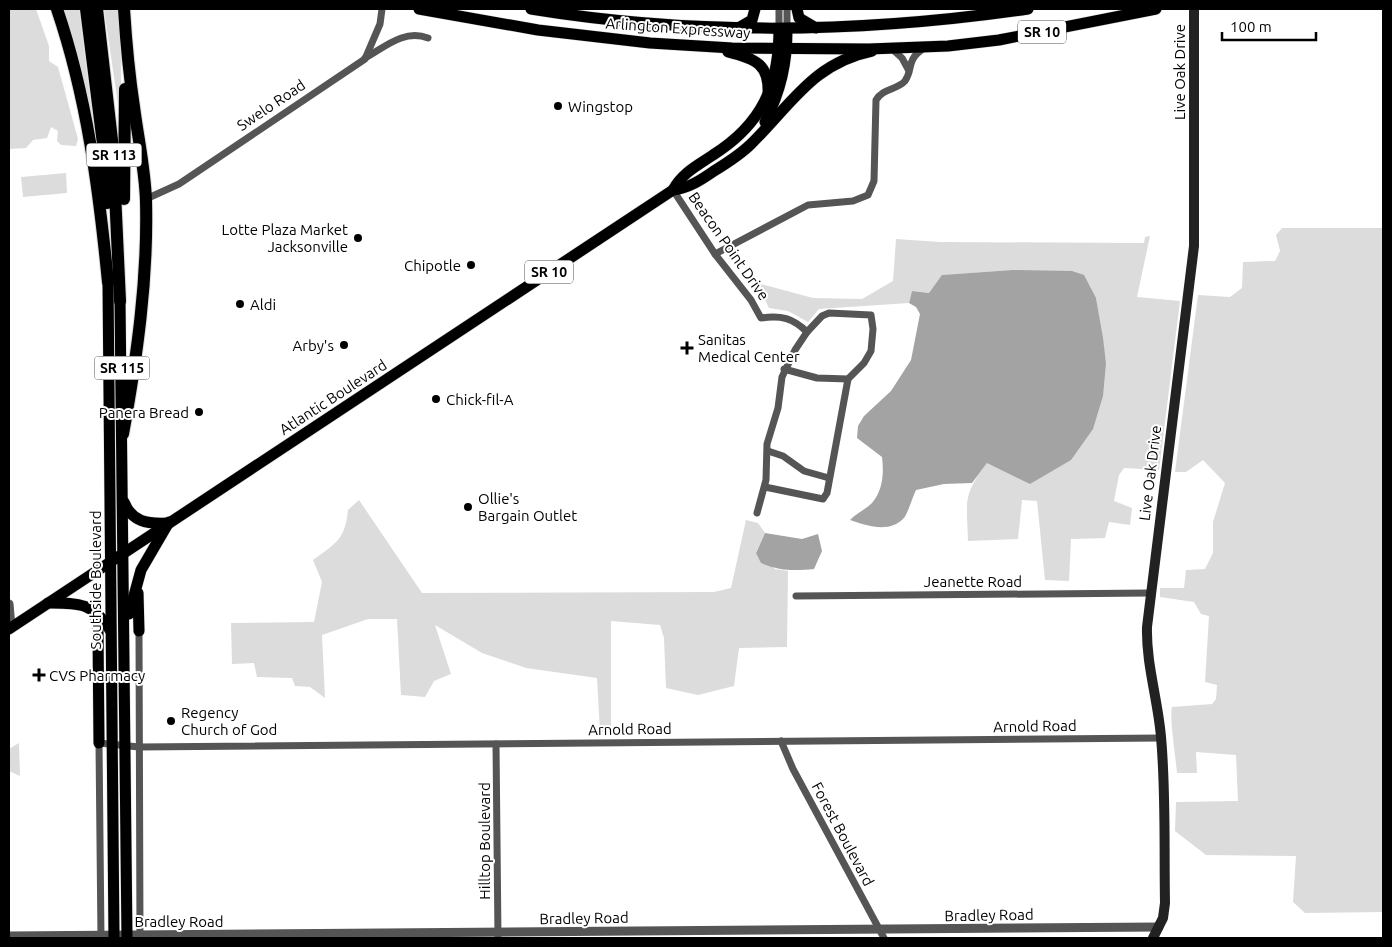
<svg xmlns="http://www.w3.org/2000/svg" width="1392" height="947" viewBox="0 0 1392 947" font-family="Ubuntu,sans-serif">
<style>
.green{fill:#dcdcdc}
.water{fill:#a3a3a3}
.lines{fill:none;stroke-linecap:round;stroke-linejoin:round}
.primary-casing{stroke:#dbdbdb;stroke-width:12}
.trunk-casing{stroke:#dbdbdb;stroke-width:12}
.motorway-casing{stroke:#dbdbdb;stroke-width:14}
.minor{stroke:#555;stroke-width:7}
.tertiary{stroke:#555;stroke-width:9}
.secondary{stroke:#222;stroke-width:10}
.primary{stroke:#000;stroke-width:11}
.trunk{stroke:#000;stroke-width:11}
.motorway{stroke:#000;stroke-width:12}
.poi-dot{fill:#000;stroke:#fff;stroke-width:2}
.labels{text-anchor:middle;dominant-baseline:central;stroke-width:4;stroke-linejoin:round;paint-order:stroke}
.shield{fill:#fff;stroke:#4c4c4c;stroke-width:1}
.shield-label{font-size:14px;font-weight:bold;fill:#000}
.street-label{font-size:15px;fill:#000;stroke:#fff}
.poi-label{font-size:15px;fill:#000;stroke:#fff;text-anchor:start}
</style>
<rect width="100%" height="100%" fill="#fff"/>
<g class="green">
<polygon points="9,9 36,9 49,46 49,61 58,67 78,139 76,146 61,145 57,141 58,131 51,127 47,138 33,140 26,148 9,149"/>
<polygon points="59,9 79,9 96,146"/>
<polygon points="104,9 120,9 122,119 120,118"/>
<polygon points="66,173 67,193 23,197 21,177"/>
<path d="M 1282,228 L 1383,228 L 1383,912 L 1305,913 L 1293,902 L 1296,856 L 1206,855 L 1175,831 L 1176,802 L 1238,801 L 1236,755 L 1196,752 L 1197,773 L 1177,773 C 1176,759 1169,716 1172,707 L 1212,704 L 1216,699 L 1217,685 L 1205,682 L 1209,616 L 1201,614 L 1194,602 L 1160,597 L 1160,588 L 1184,588 L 1186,570 L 1205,569 L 1213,553 L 1213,522 L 1225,483 L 1203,460 L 1186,472 L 1175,472 L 1198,295 L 1230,297 L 1242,288 L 1243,262 L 1275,261 L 1280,251 L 1276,235 Z"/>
<path d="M 1150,236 L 1137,297 L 1180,301 L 1159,470 L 1124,468 L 1119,475 L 1114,501 L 1132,508 L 1130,525 L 1109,522 L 1105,538 L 1071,539 L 1069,581 L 1045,580 L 1037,501 L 1022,500 L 1018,539 L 968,541 C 967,501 962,496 987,463 L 1106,363 L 1096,298 L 1012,270 L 943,275 L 929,293 L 912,291 L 909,303 L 819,309 L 808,322 L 788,311 L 769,308 L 757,283 L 813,298 L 862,299 L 893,281 L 896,239 L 940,242 L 1144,243 L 1145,237 Z"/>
<path d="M 359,500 L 422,593 L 714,592 L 731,588 L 746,520 L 758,523 L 765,533 L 756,552 L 775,569 L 788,571 L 787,647 L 739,648 L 734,686 L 698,695 L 666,688 L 664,638 L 660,625 L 611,621 L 611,733 L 600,732 L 597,678 L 526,668 L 482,653 L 435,625 L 451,674 L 434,681 L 425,697 L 401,695 L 397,619 L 368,619 L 322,635 L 325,698 L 310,687 L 295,686 L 292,678 L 257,677 L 254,663 L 232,664 L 231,623 L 314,622 L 322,582 L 313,560 C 336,543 345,540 348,510 Z"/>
<polygon points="19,743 20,776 9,771 9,749"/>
</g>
<g class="water">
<path d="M 1012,270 L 1072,271 L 1084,275 L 1096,298 L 1103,338 L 1106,363 L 1103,396 L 1093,429 L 1071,460 L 1030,484 L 987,463 L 972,483 L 944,484 L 916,490 C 913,496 907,516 903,519 C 889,533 867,526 850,520 C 857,513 866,509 872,503 C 883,490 884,473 882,457 L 857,438 L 858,426 L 864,416 L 891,391 L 911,360 L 920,314 L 916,307 L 909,303 L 912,291 L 929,293 L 942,275 Z"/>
<path d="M 765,533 L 802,539 L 818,534 L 822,551 L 814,569 C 794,571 780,571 761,563 L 756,553 Z"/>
</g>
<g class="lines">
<defs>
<g id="primary">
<path d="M 765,122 C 781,91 787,63 787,29"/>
<path d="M 673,190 C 682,173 698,165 713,155 C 762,124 779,86 779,29"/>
<path d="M 124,502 C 132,522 147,524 167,523"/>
<path d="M 48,603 C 78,603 93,602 110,630"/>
<path d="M 9,629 L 673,190 C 689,188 701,180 714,171 C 727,163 740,155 751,144 C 791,105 813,63 872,51"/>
</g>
<g id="trunk">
<polyline points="419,9 538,30 650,43 732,48 869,49 948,46 999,40 1156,9"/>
<path d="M 531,9 C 696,36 863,33 1028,9"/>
<polyline points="797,9 799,18 816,28"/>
<polyline points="740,27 752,20 755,9"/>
<path d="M 728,52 C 756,59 770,64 768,96"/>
<polyline points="108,282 114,938"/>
<polyline points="120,301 127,938"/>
<polyline points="138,593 139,631"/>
<polyline points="95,611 98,631 99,743"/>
<polyline points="129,614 141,570 169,522"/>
</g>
<g id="motorway">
<path d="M 57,9 C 87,97 99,190 108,282"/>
<polyline points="86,9 104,152 107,203"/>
<polyline points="97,9 113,149 120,301"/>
<polyline points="124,199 125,89"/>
<path d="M 123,434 C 137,357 148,279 146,201 C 145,169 138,138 134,107 C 129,74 126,41 124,9"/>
</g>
</defs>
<use href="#primary" class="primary-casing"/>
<use href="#trunk" class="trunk-casing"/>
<use href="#motorway" class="motorway-casing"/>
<g class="minor">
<polyline points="779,29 779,9"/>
<polyline points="787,29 787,9"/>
<polyline points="892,49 902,58 908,69"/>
<path d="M 365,58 C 385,47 404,29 428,38"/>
<path d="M 673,190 L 715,254 L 751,300 L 761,318 C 781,315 793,318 807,332"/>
<polyline points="146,199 179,184 365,59 380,24 382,9"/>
<path d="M 715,254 L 808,205 L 853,201 L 868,195 L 874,181 L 876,100 C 883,88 897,90 905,81 C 914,68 905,61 924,48"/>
<polyline points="784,369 817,378 848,379"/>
<polyline points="768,451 783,456 804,471 829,478"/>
<polyline points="757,513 766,480 767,444 778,408 782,377 795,350 807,332 822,316 829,313 871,315 873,329 871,351 864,363 848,379 827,493 823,499 765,487"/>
<polyline points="796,596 1150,593"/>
<polyline points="139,631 140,938"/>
<polyline points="781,741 793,769 884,938"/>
<polyline points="496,744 498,938"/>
<polyline points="101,938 99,743 139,747 1161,738"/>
</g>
<g class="tertiary">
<polyline points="9,604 11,627"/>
<polyline points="9,936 1159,927"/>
</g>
<path class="secondary" d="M 1153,938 L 1163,918 L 1165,903 C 1164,848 1166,792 1161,737 C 1158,700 1146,664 1147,627 L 1194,246 L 1194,9"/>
<use href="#primary" class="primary"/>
<use href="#trunk" class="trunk"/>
<use href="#motorway" class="motorway"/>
</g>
<g class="poi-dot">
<circle cx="558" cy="106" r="5"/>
<circle cx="358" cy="238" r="5"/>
<circle cx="471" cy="265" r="5"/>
<circle cx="240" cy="304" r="5"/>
<circle cx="344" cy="345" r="5"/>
<path d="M684.5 340.5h5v5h5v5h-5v5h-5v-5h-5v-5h5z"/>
<circle cx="436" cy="399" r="5"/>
<circle cx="199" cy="412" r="5"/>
<circle cx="468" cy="507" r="5"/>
<path d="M36.5 667.5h5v5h5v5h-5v5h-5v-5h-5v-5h5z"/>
<circle cx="171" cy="721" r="5"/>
</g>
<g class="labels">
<g class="shield">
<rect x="1018" y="20.5" width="48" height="23" rx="4"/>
<rect x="86.5" y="143.5" width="55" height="23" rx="4"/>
<rect x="525" y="260.5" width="48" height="23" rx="4"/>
<rect x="94.5" y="356.5" width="55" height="23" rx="4"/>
</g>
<g class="shield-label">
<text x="1042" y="32">SR 10</text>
<text x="114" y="155">SR 113</text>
<text x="549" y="272">SR 10</text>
<text x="122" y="368">SR 115</text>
</g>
<g class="street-label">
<text transform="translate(678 28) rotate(4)">Arlington Expressway</text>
<text transform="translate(1179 72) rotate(-90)">Live Oak Drive</text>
<text transform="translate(271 105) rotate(-34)">Swelo Road</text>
<text transform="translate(729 246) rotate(55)">Beacon Point Drive</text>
<text transform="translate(333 397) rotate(-33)">Atlantic Boulevard</text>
<text transform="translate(1150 473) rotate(-83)">Live Oak Drive</text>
<text transform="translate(95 580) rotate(-90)">Southside Boulevard</text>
<text x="973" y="581">Jeanette Road</text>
<text transform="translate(1035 726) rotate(-1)">Arnold Road</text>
<text transform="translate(630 729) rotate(-1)">Arnold Road</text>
<text transform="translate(843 834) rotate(62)">Forest Boulevard</text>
<text transform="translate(484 841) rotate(-90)">Hilltop Boulevard</text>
<text transform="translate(989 915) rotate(-1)">Bradley Road</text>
<text transform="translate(584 918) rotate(-1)">Bradley Road</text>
<text x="179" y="921">Bradley Road</text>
</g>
<g class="poi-label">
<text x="568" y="106">Wingstop</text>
<text x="348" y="229" text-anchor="end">Lotte Plaza Market<tspan x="348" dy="17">Jacksonville</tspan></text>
<text x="461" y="265" text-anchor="end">Chipotle</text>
<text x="250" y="304">Aldi</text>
<text x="698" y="339">Sanitas<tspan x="698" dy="17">Medical Center</tspan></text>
<text x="334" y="345" text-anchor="end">Arby's</text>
<text x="446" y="399">Chick-fil-A</text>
<text x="189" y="412" text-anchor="end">Panera Bread</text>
<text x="478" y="498">Ollie's<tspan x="478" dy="17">Bargain Outlet</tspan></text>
<text x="49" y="675">CVS Pharmacy</text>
<text x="181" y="712">Regency<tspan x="181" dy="17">Church of God</tspan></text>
</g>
</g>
<rect width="1392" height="947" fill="none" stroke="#000000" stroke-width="20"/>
<path d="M1222 32v8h94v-8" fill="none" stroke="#000000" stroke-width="2.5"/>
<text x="1230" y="32" font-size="15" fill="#000000" stroke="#ffffff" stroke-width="4" paint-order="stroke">100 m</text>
</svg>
